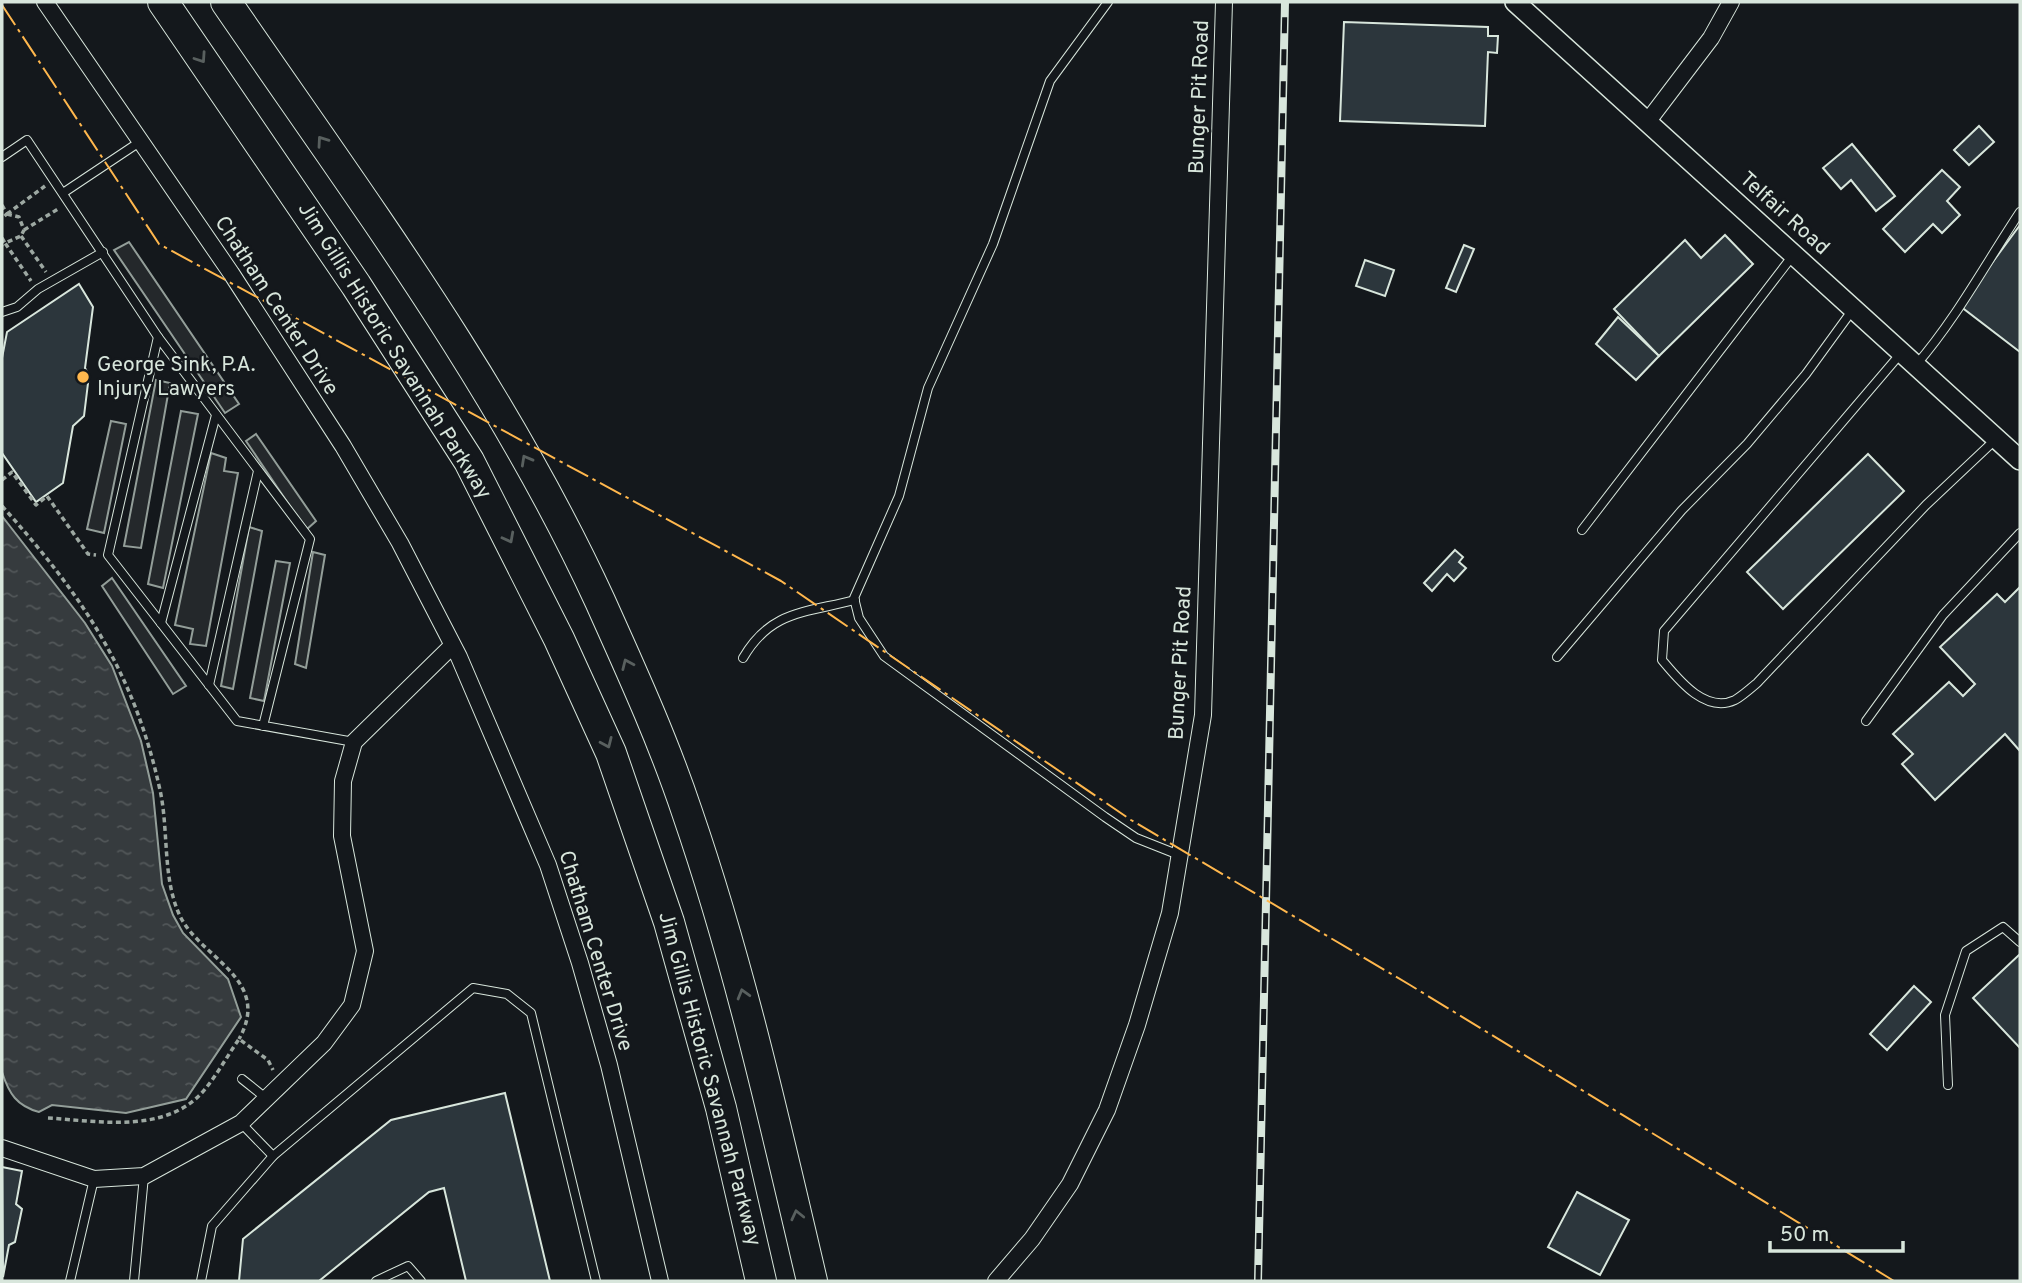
<svg xmlns="http://www.w3.org/2000/svg" width="2022" height="1283" viewBox="0 0 2022 1283" font-family="Overpass,sans-serif">
<style>
.parking{fill:#24282b;stroke:#939e99;stroke-width:2}
.water{fill:url(#water-ripples);stroke:#939e99;stroke-width:2}
.building{fill:#2c363c;stroke:#d8e6dc;stroke-width:2}
.lines{fill:none;stroke-linecap:round;stroke-linejoin:round}
.service-casing{stroke:#d8e6dc;stroke-width:10}
.minor-casing{stroke:#d8e6dc;stroke-width:18}
.tertiary-casing{stroke:#d8e6dc;stroke-width:22}
.motorway-casing{stroke:#d8e6dc;stroke-width:32}
.path{stroke:#9da8a2;stroke-width:3.5;stroke-dasharray:5 3.5;stroke-linecap:butt}
.service{stroke:#14181c;stroke-width:8}
.minor{stroke:#14181c;stroke-width:16}
.tertiary{stroke:#14181c;stroke-width:19}
.motorway{stroke:#14181c;stroke-width:30}
.rail-casing{stroke:#d8e6dc;stroke-width:8}
.rail{stroke:#14181c;stroke-width:5;stroke-dasharray:16;stroke-linecap:butt}
.power{stroke:#ffb74d;stroke-width:2;stroke-dasharray:24 5 3.5 5;stroke-linecap:butt}
.oneway{stroke:#59605f}
.poi-dot{fill:#ffb74d;stroke:#14181c;stroke-width:2.5}
.labels{text-anchor:middle;dominant-baseline:central;stroke-width:5;stroke-linejoin:round;paint-order:stroke}
.street-label{font-size:21px;fill:#d8e6dc;stroke:#14181c}
.poi-label{font-size:21px;fill:#d8e6dc;stroke:#14181c;text-anchor:start}
</style>
<defs>
<pattern id="water-ripples" width="26" height="14" patternUnits="userSpaceOnUse" patternTransform="scale(1.75)"><rect width="26" height="14" fill="#363b3e"/><path d="M2 4q2-2 4 0t4 0M15 11q2-2 4 0t4 0" fill="none" stroke="#525759"/></pattern>
</defs>
<rect width="100%" height="100%" fill="#14181c"/>
<g class="parking">
<polygon points="129,242 239,404 225,413 114,250"/>
<polygon points="156,380 170,383 141,548 124,546"/>
<polygon points="181,411 198,414 163,588 148,584"/>
<polygon points="111,421 126,424 104,533 87,529"/>
<polygon points="256,434 316,521 306,530 246,441"/>
<polygon points="211,453 226,458 224,471 238,473 206,646 190,644 193,629 175,625"/>
<polygon points="249,527 262,531 233,689 221,686"/>
<polygon points="313,552 325,555 306,668 295,664"/>
<polygon points="276,561 290,563 264,701 250,698"/>
<polygon points="112,578 186,686 173,694 102,586"/>
</g>
<path class="water" d="M 2,516 L 85,623 L 112,666 L 141,741 L 153,793 L 162,884 L 173,915 L 183,933 L 228,979 L 241,1017 L 186,1099 L 126,1113 L 52,1105 L 39,1112 C 17,1106 9,1094 2,1072 Z"/>
<g class="building">
<polygon points="1344,22 1488,27 1488,36 1498,36 1497,53 1488,52 1485,126 1340,121"/>
<polygon points="1979,126 1994,142 1969,165 1954,150"/>
<polygon points="1852,144 1895,196 1876,211 1851,180 1841,189 1823,168"/>
<polygon points="1942,170 1960,187 1947,201 1960,215 1942,233 1933,224 1905,252 1883,229"/>
<polygon points="2020,225 2020,352 1960,306"/>
<polygon points="1725,235 1753,264 1659,356 1614,309 1685,240 1701,258"/>
<polygon points="1464,245 1474,249 1456,292 1446,288"/>
<polygon points="1365,260 1394,270 1385,296 1356,286"/>
<polygon points="79,284 93,307 85,368 89,375 84,416 73,426 63,483 36,502 2,453 2,358 7,332"/>
<polygon points="1618,317 1659,356 1636,380 1596,344"/>
<polygon points="1868,454 1904,491 1783,609 1747,572"/>
<polygon points="1455,550 1463,557 1459,562 1466,568 1454,581 1447,574 1432,591 1424,583"/>
<polygon points="2020,587 2020,751 2005,734 1935,800 1902,764 1913,754 1893,734 1949,682 1963,696 1975,684 1940,647 1997,594 2005,602"/>
<polygon points="2020,954 2020,1048 1973,998"/>
<polygon points="1914,986 1931,1002 1887,1050 1870,1034"/>
<polygon points="505,1093 550,1281 466,1281 444,1188 429,1192 319,1281 239,1281 243,1239 391,1120"/>
<polygon points="2,1167 22,1171 16,1204 22,1209 15,1242 9,1245 3,1277"/>
<polygon points="1577,1192 1629,1220 1600,1275 1548,1247"/>
</g>
<g class="lines">
<defs>
<g id="service">
<polyline points="1108,2 1050,81 993,244 928,388 899,496 854,598 859,618 884,656 1105,817 1136,838 1179,855"/>
<polyline points="2,157 27,140 158,337"/>
<polyline points="63,193 141,141"/>
<polyline points="2,312 17,307 38,289 103,252"/>
<path d="M 1902,352 L 1664,631 L 1662,660 C 1678,679 1705,714 1735,700 C 1742,696 1750,689 1757,683 L 1926,505 L 1996,439"/>
<path d="M 1916,365 C 1956,319 1986,263 2020,212"/>
<polyline points="1582,530 1794,254"/>
<polyline points="161,623 216,415"/>
<polyline points="1557,657 1682,510 1747,444 1806,374 1854,308"/>
<path d="M 743,658 C 771,610 805,613 855,600"/>
<polyline points="209,685 258,471"/>
<polyline points="1866,721 1943,615 2020,533"/>
<polyline points="263,726 310,539 158,337 108,555 237,721 354,742"/>
<polyline points="242,1079 267,1099"/>
<polyline points="1948,1085 1945,1015 1966,951 2003,927 2020,942"/>
<polyline points="241,1123 273,1156 473,988 507,994 531,1013 596,1281"/>
<polyline points="70,1281 94,1179"/>
<polyline points="134,1281 144,1176"/>
<polyline points="201,1281 212,1226 273,1156"/>
<polyline points="376,1281 408,1266 421,1281"/>
</g>
<g id="minor">
<polyline points="45,2 231,273 343,446 400,543 459,657 548,865 580,963 609,1065 660,1281"/>
<polyline points="1648,121 1711,38 1731,2"/>
<polyline points="2,1148 94,1179 144,1176 241,1123 324,1043 352,1005 365,951 342,836 343,781 354,742 452,646"/>
<polyline points="996,1281 1032,1239 1070,1184 1107,1110 1137,1025 1170,913 1203,715 1224,2"/>
</g>
<polyline id="tertiary" points="1515,2 2020,460"/>
<g id="motorway">
<polyline points="163,2 356,285 469,461 559,639 611,753 669,922 721,1108 761,1281"/>
<path d="M 226,2 C 359,196 501,386 600,601 C 631,670 663,740 687,812 C 740,966 775,1124 812,1281"/>
</g>
</defs>
<use href="#service" class="service-casing"/>
<use href="#minor" class="minor-casing"/>
<use href="#tertiary" class="tertiary-casing"/>
<use href="#motorway" class="motorway-casing"/>
<g class="path">
<polyline points="2,205 7,214 2,218"/>
<polyline points="7,214 19,217 24,230 21,236 5,243 31,281"/>
<polyline points="7,214 45,186"/>
<polyline points="24,230 58,209"/>
<polyline points="21,236 46,272"/>
<polyline points="2,238 5,243 2,245"/>
<polyline points="2,480 12,472 36,505 47,496 88,554 96,555"/>
<path d="M 2,506 C 82,595 134,671 160,790 C 169,831 162,878 180,916 C 200,958 273,979 239,1039"/>
<path d="M 48,1118 C 99,1121 169,1135 206,1088 C 218,1073 228,1055 239,1039 L 268,1060 L 273,1070"/>
</g>
<use href="#service" class="service"/>
<use href="#minor" class="minor"/>
<use href="#tertiary" class="tertiary"/>
<use href="#motorway" class="motorway"/>
<defs>
<polyline id="rail" points="1258,1281 1285,2"/>
</defs>
<use href="#rail" class="rail-casing"/>
<use href="#rail" class="rail"/>
<polyline class="power" points="2,5 159,244 781,581 1131,820 1410,985 1894,1281"/>
</g>
<defs><path id="oneway-chevron" d="M-2-3.5L2.5 0L-2 3.5" fill="none" stroke-width="1.6" stroke-linecap="round" stroke-linejoin="round" transform="scale(1.75)"/></defs>
<g class="oneway">
<use href="#oneway-chevron" transform="translate(201 58) rotate(56)"/>
<use href="#oneway-chevron" transform="translate(322 141) rotate(-125)"/>
<use href="#oneway-chevron" transform="translate(526 460) rotate(-119)"/>
<use href="#oneway-chevron" transform="translate(509 538) rotate(62)"/>
<use href="#oneway-chevron" transform="translate(627 664) rotate(-114)"/>
<use href="#oneway-chevron" transform="translate(607 743) rotate(66)"/>
<use href="#oneway-chevron" transform="translate(743 994) rotate(-106)"/>
<use href="#oneway-chevron" transform="translate(797 1215) rotate(-103)"/>
</g>
<circle class="poi-dot" cx="83" cy="377" r="7"/>
<g class="labels">
<g class="street-label">
<text transform="translate(1200 97) rotate(-88)">Bunger Pit Road</text>
<text transform="translate(1784 214) rotate(42)">Telfair Road</text>
<text transform="translate(276 306) rotate(57)">Chatham Center Drive</text>
<text transform="translate(394 351) rotate(58)">Jim Gillis Historic Savannah Parkway</text>
<text transform="translate(1181 663) rotate(-87)">Bunger Pit Road</text>
<text transform="translate(595 951) rotate(73)">Chatham Center Drive</text>
<text transform="translate(709 1079) rotate(75)">Jim Gillis Historic Savannah Parkway</text>
</g>
<g class="poi-label">
<text x="97" y="365">George Sink, P.A.<tspan x="97" dy="24">Injury Lawyers</tspan></text>
</g>
</g>
<rect width="2022" height="1283" fill="none" stroke="#d8e6dc" stroke-width="7"/>
<path d="M1770 1241v10h133v-10" fill="none" stroke="#d8e6dc" stroke-width="3.5"/>
<text x="1780" y="1241" font-size="21" fill="#d8e6dc" stroke="#14181c" stroke-width="5" paint-order="stroke">50 m</text>
</svg>
